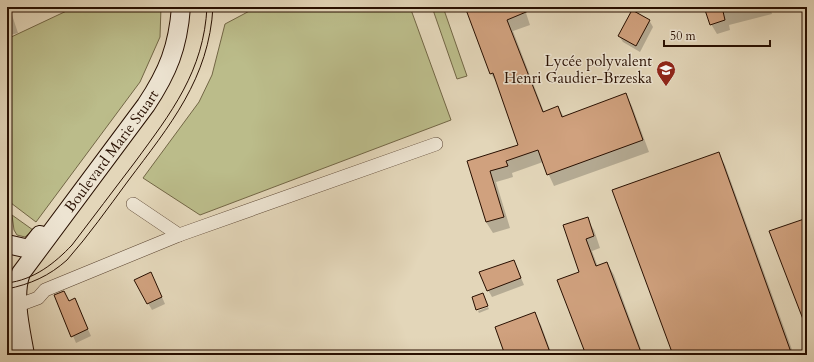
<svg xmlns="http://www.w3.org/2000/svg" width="814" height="362" viewBox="0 0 814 362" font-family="Cardo,serif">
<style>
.green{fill:#bbbc8a;stroke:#726645}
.shadow{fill:#0003}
.building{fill:#d0a17e;stroke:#280f00}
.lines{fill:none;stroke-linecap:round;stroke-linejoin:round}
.minor-casing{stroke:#57412e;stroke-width:14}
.secondary-casing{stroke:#280f00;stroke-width:20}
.minor{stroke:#ede4d2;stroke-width:13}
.secondary{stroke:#ede4d2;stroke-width:18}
.tram{stroke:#280f00;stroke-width:1}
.labels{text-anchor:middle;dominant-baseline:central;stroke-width:3;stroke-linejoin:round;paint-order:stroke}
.poi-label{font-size:15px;fill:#280f00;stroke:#ede4d2;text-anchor:end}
.street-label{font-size:15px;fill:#280f00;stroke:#ede4d2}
</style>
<rect width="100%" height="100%" fill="#e3d6b9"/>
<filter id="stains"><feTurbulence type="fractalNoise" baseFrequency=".005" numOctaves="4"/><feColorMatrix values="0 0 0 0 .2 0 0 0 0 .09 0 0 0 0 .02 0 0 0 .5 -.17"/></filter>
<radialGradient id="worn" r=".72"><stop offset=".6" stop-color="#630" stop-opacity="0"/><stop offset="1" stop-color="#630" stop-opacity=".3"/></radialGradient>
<g class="green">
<polygon points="75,7 161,7 160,37 140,82 36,222 11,203 7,181 7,39"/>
<polygon points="257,7 410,7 451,120 200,215 143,178 199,102 212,75 225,24"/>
<polygon points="432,7 443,7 467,76 457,79"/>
<polygon points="12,215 33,230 25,237 17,235 14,230"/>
</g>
<g class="shadow">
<polygon points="7,7 11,12 18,33 7,36"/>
<polygon points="466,7 524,7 530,25 513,31 544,112 558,107 564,117 626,95 632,106 649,152 554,186 543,162 512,173 513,177 496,182 510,228 493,233 486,222 468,161 520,146 498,84 491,74"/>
<polygon points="706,7 770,7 772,14 729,25 730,30 717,34 711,24"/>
<polygon points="649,20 653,27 640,52 623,42 619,36"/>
<polygon points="718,153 725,165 794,355 674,355"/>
<polygon points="587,219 594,230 600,248 592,251 598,267 607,263 614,275 643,355 587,355 581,273"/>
<polygon points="514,261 524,285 492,297 488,290"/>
<polygon points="154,279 165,304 152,310 148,303"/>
<polygon points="56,295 69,302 75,300 91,336 76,343"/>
<polygon points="488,307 489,309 479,313 478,311"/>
<polygon points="534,314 541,325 552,355 506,355"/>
</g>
<g class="building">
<polygon points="465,7 538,7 507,20 543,112 558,106 562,117 626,93 643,140 547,175 538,150 506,161 508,166 490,171 504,217 486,222 467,161 518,145 493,73 490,74"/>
<polygon points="704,7 722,7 725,20 710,25"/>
<polygon points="632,10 650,20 636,46 618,36"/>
<polygon points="719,152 733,191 792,355 673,355 612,190"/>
<polygon points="588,217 594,236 586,239 596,266 607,262 642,355 586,355 557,280 579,272 563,225"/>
<polygon points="807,218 807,327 806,327 769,231"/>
<polygon points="514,260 521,278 487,291 479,272"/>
<polygon points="151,272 162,297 147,304 134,280"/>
<polygon points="64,291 69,301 75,298 88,329 71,337 54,295"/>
<polygon points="483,293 488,306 476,310 472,297"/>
<polygon points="535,312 551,355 505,355 495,327"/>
</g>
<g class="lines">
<defs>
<g id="minor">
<polyline points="133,204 179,235 436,144"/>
<polyline points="19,305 38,298 45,290 179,235"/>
</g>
<g id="secondary">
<polyline points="7,244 29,249 40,235"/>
<polyline points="7,326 12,355"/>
<path id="s1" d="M 25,355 C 21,331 12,296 21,273 L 146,105 C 168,72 178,47 181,7"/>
</g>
</defs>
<use href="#minor" class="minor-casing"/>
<use href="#secondary" class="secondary-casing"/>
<use href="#minor" class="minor"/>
<use href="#secondary" class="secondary"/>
<g class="tram">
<path d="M 7,283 C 34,280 55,263 72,245 C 93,217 114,190 135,162 C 171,113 204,71 207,7"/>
<path d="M 7,289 C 31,284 49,276 67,260 C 89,235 108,208 128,181 C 170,125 209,79 213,7"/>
</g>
</g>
<defs>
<symbol id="school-pin" viewBox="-11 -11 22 30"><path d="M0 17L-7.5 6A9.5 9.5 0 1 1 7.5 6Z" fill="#8f2418" stroke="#ede4d2"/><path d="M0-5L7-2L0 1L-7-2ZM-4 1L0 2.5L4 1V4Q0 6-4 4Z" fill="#fff"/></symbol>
</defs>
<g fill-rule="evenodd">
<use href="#school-pin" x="655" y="59" width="22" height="30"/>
</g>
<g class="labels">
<g class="poi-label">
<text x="652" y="61">Lycée polyvalent<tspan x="652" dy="17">Henri Gaudier-Brzeska</tspan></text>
</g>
<g class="street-label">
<text stroke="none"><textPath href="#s1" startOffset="235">Boulevard Marie Stuart</textPath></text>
</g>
</g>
<rect width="814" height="362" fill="none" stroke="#e3d6b9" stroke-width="24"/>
<rect x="8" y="8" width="798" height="346" fill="none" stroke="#280f00" stroke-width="2"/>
<rect x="12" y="12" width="790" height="338" fill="none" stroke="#280f00"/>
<path d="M664 40v6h106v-6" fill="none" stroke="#280f00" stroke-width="2"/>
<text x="670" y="40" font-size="12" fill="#280f00" stroke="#ede4d2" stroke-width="3" paint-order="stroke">50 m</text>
<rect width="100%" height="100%" filter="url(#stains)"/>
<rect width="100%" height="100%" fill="url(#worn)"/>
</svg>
